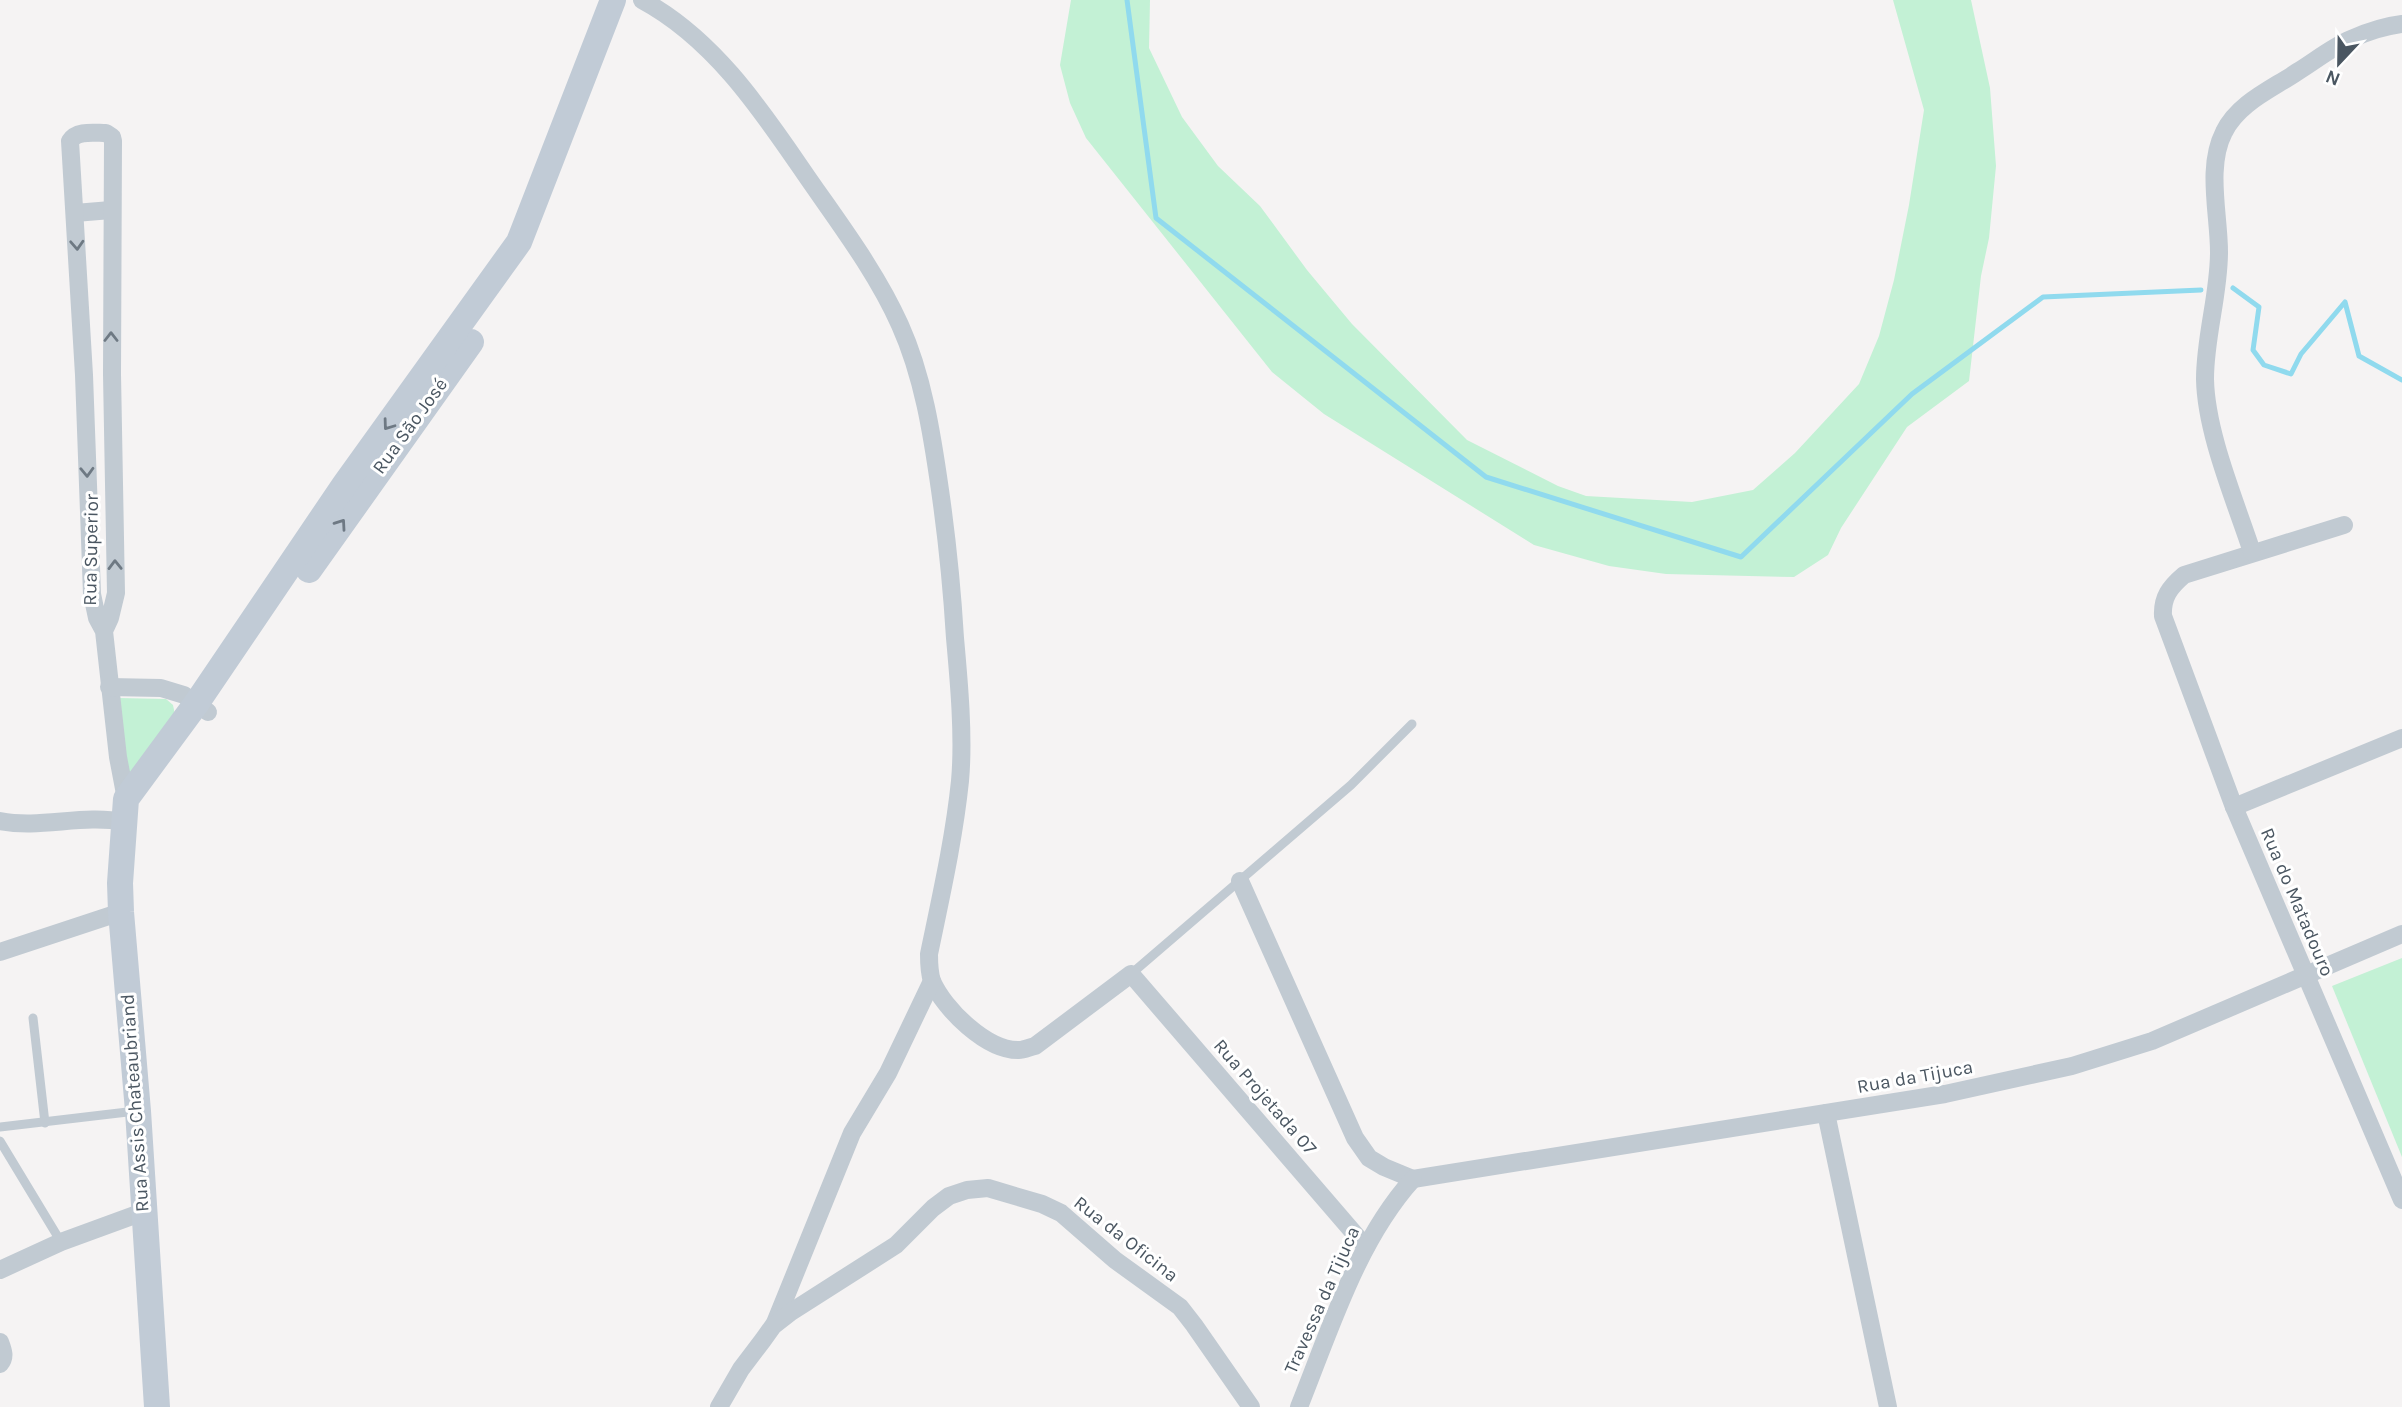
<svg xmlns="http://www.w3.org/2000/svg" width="2402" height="1407" viewBox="0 0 2402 1407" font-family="Karla,sans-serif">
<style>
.green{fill:#c3f1d5}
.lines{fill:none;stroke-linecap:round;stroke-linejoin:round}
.stream{stroke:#90daee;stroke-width:5}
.lane{stroke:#c1cad2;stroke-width:9}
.street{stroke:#c1cad2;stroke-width:18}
.secondary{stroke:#c1cbd6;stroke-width:26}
.oneway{stroke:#6e7983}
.oneway2{stroke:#6e7984}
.labels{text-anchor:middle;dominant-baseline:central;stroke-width:6;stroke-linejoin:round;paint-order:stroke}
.street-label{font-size:19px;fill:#4a5661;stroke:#fff}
</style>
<rect width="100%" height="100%" fill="#f5f3f3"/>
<g class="green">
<polygon points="1071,0 1150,0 1149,48 1182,117 1218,166 1260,206 1307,270 1352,324 1467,440 1558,486 1586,496 1692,502 1753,490 1795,453 1859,384 1879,336 1894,280 1909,205 1924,110 1893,0 1971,0 1990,88 1996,166 1989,238 1981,276 1969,381 1907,427 1841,528 1828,555 1794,577 1666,574 1609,566 1534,545 1324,414 1272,372 1086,138 1070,103 1060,65"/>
<polygon points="119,698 166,699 173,705 175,715 128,776"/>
<polygon points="2402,958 2402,1157 2332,986"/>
</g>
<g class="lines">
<g class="stream">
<polyline points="1127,0 1156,218 1486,477 1741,557 1912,394 2043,297 2201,290"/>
<polyline points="2233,288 2259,307 2253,350 2264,365 2291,374 2301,354 2345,302 2359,356 2402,380"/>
</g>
<g class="lane">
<polyline points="1131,974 1351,785 1412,724"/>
<polyline points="33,1018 45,1123"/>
<polyline points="0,1127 136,1111"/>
<polyline points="0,1141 61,1242"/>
</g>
<g class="street">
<path d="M 642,0 C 711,37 758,105 801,168 C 835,218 875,269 900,325 C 923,376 932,434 940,490 C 947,539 952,588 955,638 C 959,682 964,737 960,781 C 954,839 941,896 929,954 C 929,963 929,972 932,981 C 944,1009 987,1051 1019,1050 C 1024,1050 1030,1047 1035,1046 L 1131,974 L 1366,1247"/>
<polyline points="75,213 111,210"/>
<path d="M 2344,525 L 2184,575 C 2170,587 2162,597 2163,616 L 2234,807 L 2402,1200"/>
<path d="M 2252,552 C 2235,500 2206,433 2205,379 C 2205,336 2219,295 2219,252 C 2219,214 2206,167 2224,132 C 2238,103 2272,89 2297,72 C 2315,61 2332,47 2351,39 C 2367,32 2385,26 2402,24"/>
<path d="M 104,631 L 110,618 L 116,593 L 112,374 L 113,141 L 112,137 L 106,133 C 94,133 77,130 70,141 L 84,375 L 92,594 L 97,618 L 104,631 L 118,757 L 126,799"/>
<polyline points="109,687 161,688 184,695 208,712"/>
<polyline points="2234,807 2402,738"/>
<path d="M 0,821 C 41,829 82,814 124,822"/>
<polyline points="1240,881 1355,1138 1369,1158 1384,1167 1413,1179"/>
<polyline points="0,952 121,912"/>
<polyline points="1826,1113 1888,1407"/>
<polyline points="1413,1179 1945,1094 2072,1066 2152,1041 2402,934"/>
<polyline points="0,1270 61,1242 143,1212"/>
<polyline points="775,1323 852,1133 888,1073 932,981"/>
<path d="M 0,1342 C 3,1350 6,1357 0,1364"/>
<polyline points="719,1407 741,1369 763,1340 773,1326 791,1312 896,1245 933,1208 949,1196 967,1190 988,1188 1042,1204 1061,1213 1115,1260 1180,1307 1194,1325 1251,1407"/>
<path d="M 1299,1407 C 1330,1330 1357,1241 1413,1179"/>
</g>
<g class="secondary">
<polyline points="309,570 471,342"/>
<polyline points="157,1407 138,1111 121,912 120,883 126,799 196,704 345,484 519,242 613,0"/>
</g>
</g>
<defs><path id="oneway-chevron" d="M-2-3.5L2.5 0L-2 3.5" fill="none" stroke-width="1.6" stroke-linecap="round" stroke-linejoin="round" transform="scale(1.75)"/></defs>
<g class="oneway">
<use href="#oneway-chevron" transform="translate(77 245) rotate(87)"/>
<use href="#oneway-chevron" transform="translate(111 337) rotate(-90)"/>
<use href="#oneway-chevron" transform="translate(87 472) rotate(88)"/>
<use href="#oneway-chevron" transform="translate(115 565) rotate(-91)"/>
</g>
<g class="oneway2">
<use href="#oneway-chevron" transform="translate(388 425) rotate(126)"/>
<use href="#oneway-chevron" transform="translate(341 524) rotate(-55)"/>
</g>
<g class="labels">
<g class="street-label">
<text transform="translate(410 426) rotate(-54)">Rua São José</text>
<text transform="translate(91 550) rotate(-89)">Rua Superior</text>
<text transform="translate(2297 902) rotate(67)">Rua do Matadouro</text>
<text transform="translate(1915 1077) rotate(-10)">Rua da Tijuca</text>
<text transform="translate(1265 1097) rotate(49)">Rua Projetada 07</text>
<text transform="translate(135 1103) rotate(-94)">Rua Assis Chateaubriand</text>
<text transform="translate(1126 1239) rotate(38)">Rua da Oficina</text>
<text transform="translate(1322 1300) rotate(-66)">Travessa da Tijuca</text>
</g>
</g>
<g transform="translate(2339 63) rotate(202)" stroke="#ffffff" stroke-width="5" paint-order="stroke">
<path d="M0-5L12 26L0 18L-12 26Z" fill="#4a5661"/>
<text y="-10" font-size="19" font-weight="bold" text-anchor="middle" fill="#4a5661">N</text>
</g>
</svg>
